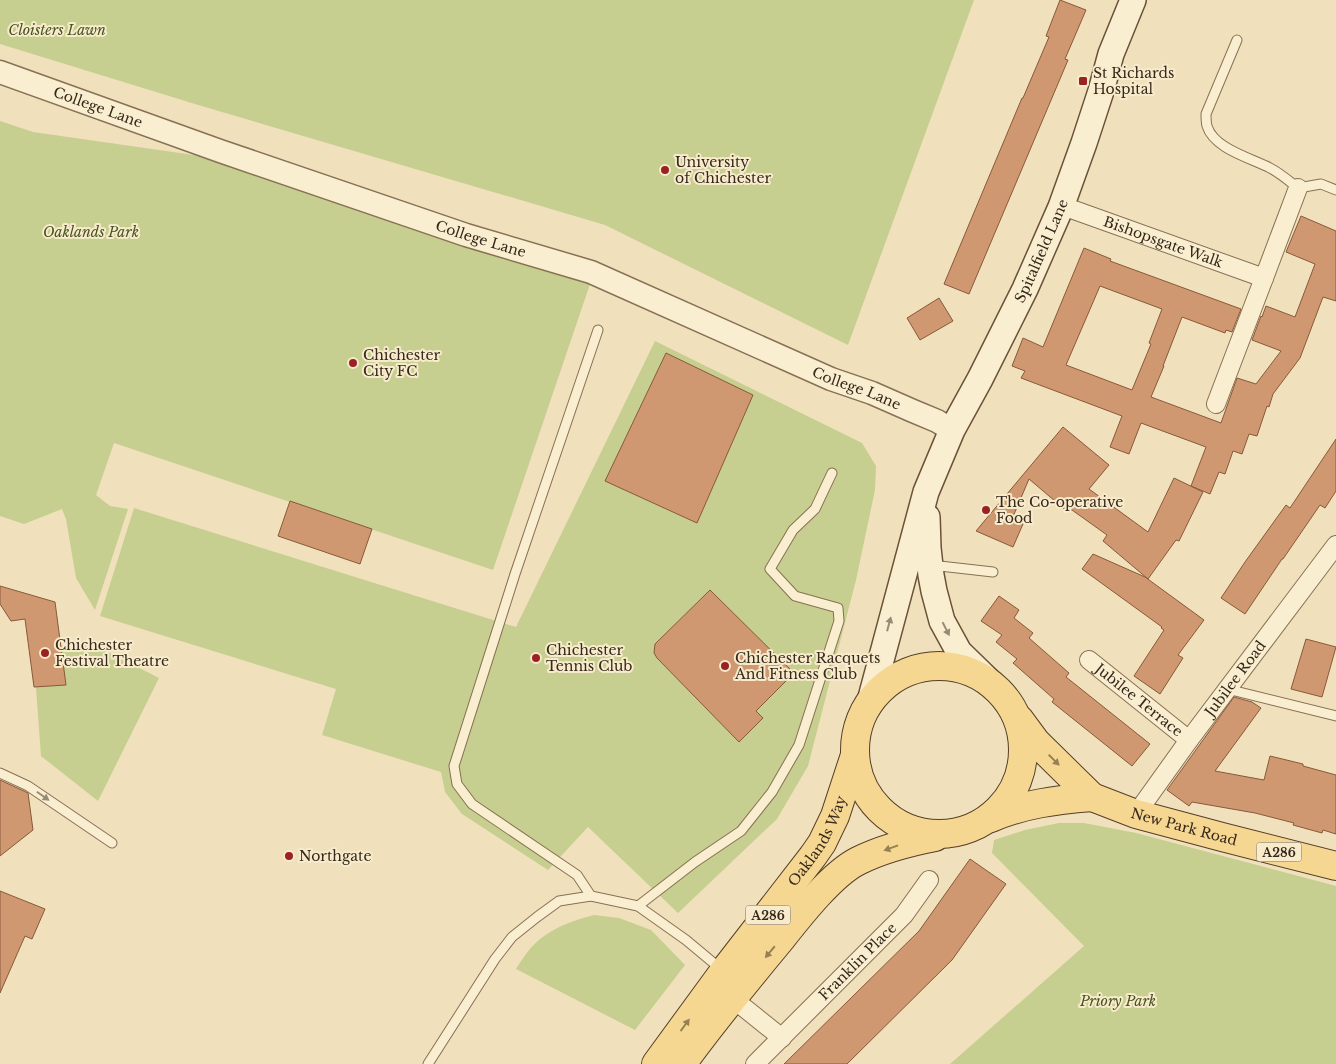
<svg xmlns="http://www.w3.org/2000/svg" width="1336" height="1064" viewBox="0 0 1336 1064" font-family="'Libre Baskerville',serif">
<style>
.green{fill:#c6ce90}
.building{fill:#d09870;stroke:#88593a;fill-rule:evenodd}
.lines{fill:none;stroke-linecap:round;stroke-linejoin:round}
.service-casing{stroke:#887055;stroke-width:11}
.minor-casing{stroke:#887055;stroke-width:20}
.tertiary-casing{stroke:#887055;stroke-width:25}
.secondary-casing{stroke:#6a5138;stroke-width:28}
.primary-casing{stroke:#553e2a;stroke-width:30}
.service{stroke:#faeed0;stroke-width:9}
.minor{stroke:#faeed0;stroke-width:18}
.tertiary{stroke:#faeed0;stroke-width:22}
.secondary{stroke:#faeed0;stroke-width:25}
.primary{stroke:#f6d791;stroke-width:28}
.oneway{fill:#988b76}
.oneway2{fill:#968056}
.poi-dot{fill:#9a2222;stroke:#f7ebcc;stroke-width:2}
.labels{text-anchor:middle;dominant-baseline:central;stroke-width:4;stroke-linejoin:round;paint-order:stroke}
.shield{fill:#f7ebcc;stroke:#706250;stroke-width:1}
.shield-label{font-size:12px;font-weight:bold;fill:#36281b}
.park-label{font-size:14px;font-style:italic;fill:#475420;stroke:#f7ebcc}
.poi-label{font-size:14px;fill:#36281b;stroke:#f7ebcc;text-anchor:start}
.street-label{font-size:14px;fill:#36281b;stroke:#f7ebcc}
</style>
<rect width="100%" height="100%" fill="#f0e1bc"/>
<g class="green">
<polygon points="0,0 974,0 848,345 605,225 195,104 0,44"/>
<polygon points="0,121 33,132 215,158 590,284 493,570 114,443 96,495 110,506 128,509 95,610 76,578 66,519 62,509 24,524 0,516"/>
<polygon points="655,341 862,443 876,466 875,490 856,580 808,766 777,819 678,913 588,827 548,870 462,814 445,792 441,772 322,735 336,689 100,616 134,508 516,627"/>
<polygon points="84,640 159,678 98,801 41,756 34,660"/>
<polygon points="1059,823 1084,823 1136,833 1336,886 1336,1064 950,1064 1084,946 992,853 994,840 1025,830"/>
<path d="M 594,915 L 619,918 L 651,930 L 685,965 L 635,1030 L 516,969 C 520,963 524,956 529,950 C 546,930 570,921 594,915 Z"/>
</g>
<g class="building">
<polygon points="1060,0 1086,10 1065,59 1068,60 969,294 944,284 1022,98 1023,98 1049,37 1046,36"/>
<path d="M 1301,216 L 1336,231 L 1336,301 L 1323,297 L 1300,358 L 1273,394 L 1269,407 L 1267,406 L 1257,436 L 1249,434 L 1242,454 L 1233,451 L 1225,474 L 1219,472 L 1210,494 L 1191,486 L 1206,447 L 1141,423 L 1129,454 L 1110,447 L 1122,416 L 1021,378 L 1025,371 L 1012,366 L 1023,338 L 1043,347 L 1084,248 L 1111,259 L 1110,261 L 1241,309 L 1232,332 L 1226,330 L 1225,333 L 1182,317 L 1163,366 L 1164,366 L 1151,397 L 1221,423 L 1237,378 L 1256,384 L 1281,351 L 1252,340 L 1261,316 L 1262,317 L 1266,306 L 1295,317 L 1315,264 L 1286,252 ZM 1100,286 L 1162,309 L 1149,343 L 1151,344 L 1132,390 L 1066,365 Z"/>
<polygon points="939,298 953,321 920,340 907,318"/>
<polygon points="666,353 753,395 697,523 605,481"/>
<polygon points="1063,427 1109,465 1089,489 1148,532 1174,478 1203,492 1179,541 1176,540 1148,579 1103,541 1107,535 1072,510 1069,513 1029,479 1012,519 1023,524 1013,547 976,531"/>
<polygon points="1336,439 1336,491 1325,508 1320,505 1283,559 1282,559 1245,614 1221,598 1245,562 1286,505 1290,508"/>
<polygon points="290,501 372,529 360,564 278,536"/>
<polygon points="1093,554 1145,577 1204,620 1178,655 1183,658 1160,694 1134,676 1164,630 1161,628 1162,627 1082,569"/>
<polygon points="0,586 55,602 66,685 34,687 25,619 11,621 0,604"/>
<polygon points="710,590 794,673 756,711 763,718 739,742 657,658 654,653 655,644"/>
<polygon points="999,596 1019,610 1014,618 1033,633 1029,638 1069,673 1066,677 1150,744 1132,766 1052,702 1054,699 1013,663 1017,659 996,642 1002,635 981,621"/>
<polygon points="1306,639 1336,647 1322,697 1291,689"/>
<polygon points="1234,697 1252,702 1261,708 1215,771 1264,780 1270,756 1303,764 1303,766 1336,775 1336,834 1323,830 1322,833 1293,825 1294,823 1255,813 1192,802 1189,806 1167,790"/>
<polygon points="0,780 28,793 33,830 0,856"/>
<polygon points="970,859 1006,884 952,960 847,1064 784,1064 919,931"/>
<polygon points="0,891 45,909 32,939 25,936 0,993"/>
</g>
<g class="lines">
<defs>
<g id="service">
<path d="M 1237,40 L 1206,114 C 1206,117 1206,122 1207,126 C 1214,149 1251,158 1270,168 C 1280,173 1289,181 1298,188 L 1321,184 L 1336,190"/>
<polyline points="931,565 993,572"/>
<polyline points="1227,689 1336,716"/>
<polyline points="0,773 28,786 112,843"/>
<polyline points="591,896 577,875 472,804 457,784 454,766 515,574 598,330"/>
<polyline points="638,906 695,862 741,831 772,792 799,745 839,621 838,608 795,596 770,569 793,530 815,509 832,473"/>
<polyline points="428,1064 495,959 512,937 537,917 559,901 591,896 638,906 686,940 722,970"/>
</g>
<g id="minor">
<path id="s1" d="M 1061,207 L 1074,210 L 1264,278 L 1216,404"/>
<polyline points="1264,278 1298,188"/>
<path id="s2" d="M 1089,660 L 1189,740"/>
<path id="s3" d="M 1136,814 L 1189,740 L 1336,545"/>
<polyline points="732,998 782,1038"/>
<path id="s4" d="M 755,1064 L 904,915 L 929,880"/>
</g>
<g id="tertiary">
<path id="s5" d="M 0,72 L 220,151 L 466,235 L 591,272 L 831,379 L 872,393 L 913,411 L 937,421 L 952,430"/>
</g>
<g id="secondary">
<polyline points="927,517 928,548 931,575 934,591 942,621 959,652 994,686"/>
<path id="s6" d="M 869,705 L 926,492 L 952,430 L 980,379 L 1025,289 L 1061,207 L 1084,143 L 1101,91 L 1111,54 L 1133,0"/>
</g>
<g id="primary">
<circle cx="939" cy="750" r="84"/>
<path id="s7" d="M 1019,719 L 1036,742 L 1092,797 L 1136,814 L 1222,837 L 1336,866"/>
<path d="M 991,818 C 1023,804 1056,800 1092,797"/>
<path id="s8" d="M 656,1064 L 724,971 L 813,856 L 822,843 L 835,816 L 855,755"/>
<path d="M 682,1064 C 713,1021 747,980 781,939 C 800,915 832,874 858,861 C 882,849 909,842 935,837"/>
</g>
</defs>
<use href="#service" class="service-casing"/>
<use href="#minor" class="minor-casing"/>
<use href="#tertiary" class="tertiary-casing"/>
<use href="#secondary" class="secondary-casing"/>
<use href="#primary" class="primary-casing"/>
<use href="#service" class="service"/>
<use href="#minor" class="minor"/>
<use href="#tertiary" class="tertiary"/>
<use href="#secondary" class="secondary"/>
<use href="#primary" class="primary"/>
</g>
<defs><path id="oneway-solid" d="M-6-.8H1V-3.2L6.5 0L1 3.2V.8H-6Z" transform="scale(1.25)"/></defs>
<g class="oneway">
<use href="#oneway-solid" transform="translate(889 624) rotate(-75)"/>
<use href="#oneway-solid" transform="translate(946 629) rotate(63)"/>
<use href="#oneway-solid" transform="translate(43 796) rotate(35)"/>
</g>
<g class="oneway2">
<use href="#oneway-solid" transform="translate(1054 760) rotate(45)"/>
<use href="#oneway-solid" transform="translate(891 848) rotate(160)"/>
<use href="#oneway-solid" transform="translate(770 952) rotate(130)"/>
<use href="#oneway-solid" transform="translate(685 1025) rotate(-54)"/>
</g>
<g class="poi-dot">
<rect x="1078" y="76" width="10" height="10" rx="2.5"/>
<circle cx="665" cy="170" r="5"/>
<circle cx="353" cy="363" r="5"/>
<circle cx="986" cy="510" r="5"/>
<circle cx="45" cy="653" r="5"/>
<circle cx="536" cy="658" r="5"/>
<circle cx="725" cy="666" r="5"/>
<circle cx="289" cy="856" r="5"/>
</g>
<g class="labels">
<g class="shield">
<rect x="1256.5" y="842.5" width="45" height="19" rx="4"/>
<rect x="745.5" y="905.5" width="45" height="19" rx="4"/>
</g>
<g class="shield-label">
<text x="1279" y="852">A286</text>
<text x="768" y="915">A286</text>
</g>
<g class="park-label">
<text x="57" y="30">Cloisters Lawn</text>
<text x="91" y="232">Oaklands Park</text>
<text x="1118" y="1001">Priory Park</text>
</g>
<g class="poi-label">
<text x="1093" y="73">St Richards<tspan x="1093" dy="16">Hospital</tspan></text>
<text x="675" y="162">University<tspan x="675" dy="16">of Chichester</tspan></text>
<text x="363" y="355">Chichester<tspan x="363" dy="16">City FC</tspan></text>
<text x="996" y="502">The Co-operative<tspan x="996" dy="16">Food</tspan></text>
<text x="55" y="645">Chichester<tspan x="55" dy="16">Festival Theatre</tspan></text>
<text x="546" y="650">Chichester<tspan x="546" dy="16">Tennis Club</tspan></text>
<text x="735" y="658">Chichester Racquets<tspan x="735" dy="16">And Fitness Club</tspan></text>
<text x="299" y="856">Northgate</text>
</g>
<g class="street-label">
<text stroke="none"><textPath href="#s5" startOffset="104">College Lane</textPath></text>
<text stroke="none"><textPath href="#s5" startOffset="509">College Lane</textPath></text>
<text stroke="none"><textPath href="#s1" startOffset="108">Bishopsgate Walk</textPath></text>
<text stroke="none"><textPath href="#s6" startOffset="488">Spitalfield Lane</textPath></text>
<text stroke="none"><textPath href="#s5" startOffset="914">College Lane</textPath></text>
<text stroke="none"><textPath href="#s3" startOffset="168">Jubilee Road</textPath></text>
<text stroke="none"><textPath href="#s2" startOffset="64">Jubilee Terrace</textPath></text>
<text stroke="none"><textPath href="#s7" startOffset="204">New Park Road</textPath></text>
<text stroke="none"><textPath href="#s8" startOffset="276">Oaklands Way</textPath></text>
<text stroke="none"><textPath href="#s4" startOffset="145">Franklin Place</textPath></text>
</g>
</g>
</svg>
